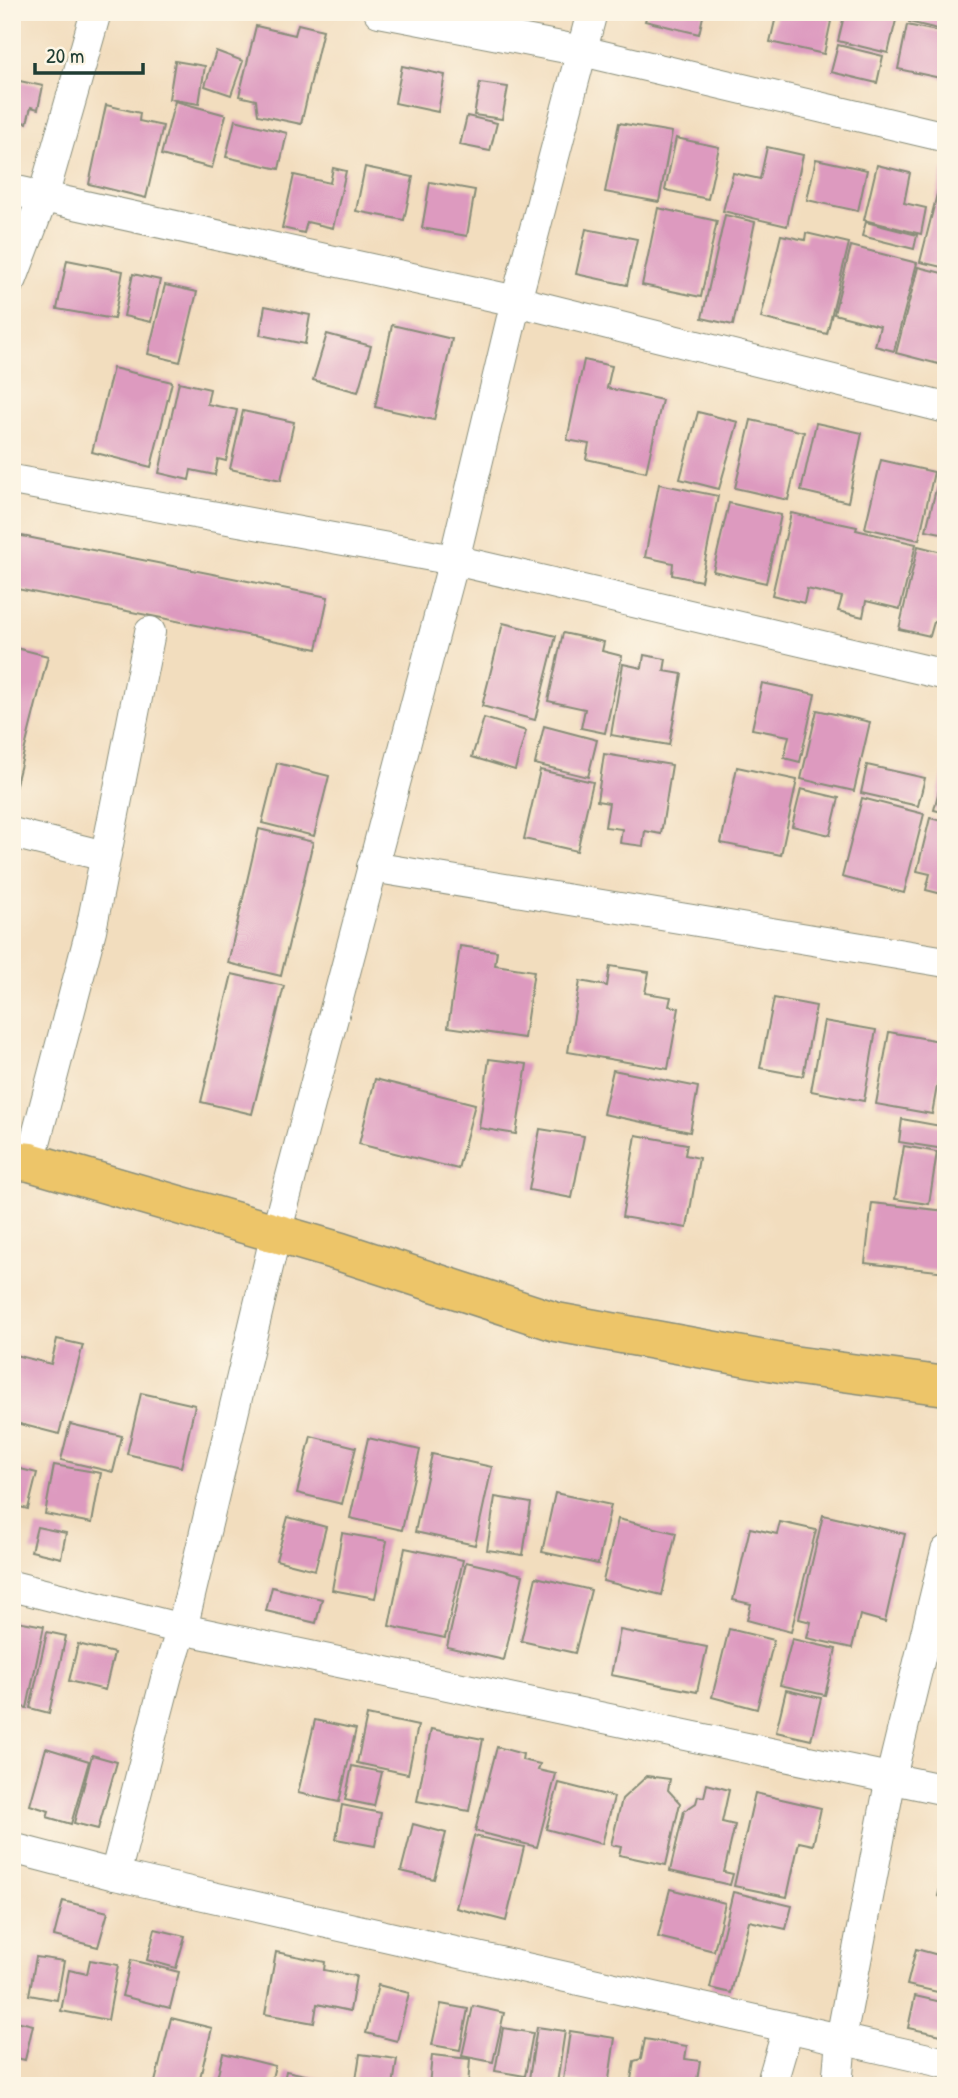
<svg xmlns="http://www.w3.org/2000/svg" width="958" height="2098" viewBox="0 0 958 2098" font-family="'Patrick Hand',sans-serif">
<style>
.building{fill:#dd9abf}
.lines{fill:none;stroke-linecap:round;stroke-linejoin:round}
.street-casing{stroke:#888d79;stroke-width:32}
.primary-casing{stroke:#888d79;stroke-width:41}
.street{stroke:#fff;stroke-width:30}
.primary{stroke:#edc569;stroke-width:38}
</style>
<rect width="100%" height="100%" fill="#fcf5e5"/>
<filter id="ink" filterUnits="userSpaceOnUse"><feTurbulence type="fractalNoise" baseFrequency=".0143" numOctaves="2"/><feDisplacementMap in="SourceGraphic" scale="14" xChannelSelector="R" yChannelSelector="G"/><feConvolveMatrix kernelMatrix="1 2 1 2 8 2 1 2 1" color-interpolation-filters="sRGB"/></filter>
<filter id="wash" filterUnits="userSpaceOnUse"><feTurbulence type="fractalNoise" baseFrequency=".00686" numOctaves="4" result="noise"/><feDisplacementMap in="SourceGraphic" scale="28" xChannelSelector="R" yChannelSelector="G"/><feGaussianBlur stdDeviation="1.57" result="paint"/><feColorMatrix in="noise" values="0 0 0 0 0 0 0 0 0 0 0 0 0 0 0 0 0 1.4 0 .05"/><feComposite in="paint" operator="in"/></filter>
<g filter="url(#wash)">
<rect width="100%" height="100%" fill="#f2ddbe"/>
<g id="blocks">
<g class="building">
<polygon points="648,12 704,12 699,34 645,21"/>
<polygon points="777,12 833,12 824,54 770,42"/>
<polygon points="845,12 898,12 888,53 838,41"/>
<polygon points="912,12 946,12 946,31 909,22"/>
<polygon points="298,24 323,30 301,124 258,115 256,100 239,96 256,26 295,35"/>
<polygon points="907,25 946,33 945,79 898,69"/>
<polygon points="838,45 883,56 877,83 831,72"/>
<polygon points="216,51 243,61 231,95 205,86"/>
<polygon points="175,61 205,66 199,104 169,99"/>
<polygon points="402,66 445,75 438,112 395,103"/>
<polygon points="15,80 43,86 38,109 31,107 27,123 22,122 20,132 12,130 12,89"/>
<polygon points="480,83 508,87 502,119 474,115"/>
<polygon points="175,101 226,115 212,168 161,155"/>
<polygon points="106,105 140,113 139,121 163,126 146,198 89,184"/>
<polygon points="467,116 497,123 490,151 460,145"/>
<polygon points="235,120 287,133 279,169 226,157"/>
<polygon points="619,123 672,132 659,202 605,192"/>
<polygon points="676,138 719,147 708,199 665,190"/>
<polygon points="767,147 803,155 787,226 723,211 733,173 760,179"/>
<polygon points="816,159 867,170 858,211 807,200"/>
<polygon points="877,165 910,173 904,203 926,208 921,234 864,220"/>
<polygon points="365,167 413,177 404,220 356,211"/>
<polygon points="333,168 346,171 333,228 307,222 304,233 282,228 294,175 330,183"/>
<polygon points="943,170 946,171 946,268 920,262"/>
<polygon points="430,182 475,190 467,236 422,228"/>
<polygon points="658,208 717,221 701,297 642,285"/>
<polygon points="725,215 755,222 733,325 702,318"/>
<polygon points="866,222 917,235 914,249 862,236"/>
<polygon points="586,229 637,239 627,285 576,274"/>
<polygon points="806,233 849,243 827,334 761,318 781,235 805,240"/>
<polygon points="851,246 917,263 894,351 875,346 880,326 834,314"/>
<polygon points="67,260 123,271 114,319 57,309"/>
<polygon points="918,267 946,274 946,366 896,353"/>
<polygon points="133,274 160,280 151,322 124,316"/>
<polygon points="165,285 197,292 180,362 148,354"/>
<polygon points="265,306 310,315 305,344 260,335"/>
<polygon points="392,325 452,339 434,420 375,407"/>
<polygon points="327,334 371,346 358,392 313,380"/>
<polygon points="584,360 612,366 607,388 662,400 646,472 586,459 589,444 567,440"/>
<polygon points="113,368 172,382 151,467 92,452"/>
<polygon points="179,382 210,389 207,404 237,410 226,461 218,459 215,475 191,470 189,480 159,473"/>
<polygon points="243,411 294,422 281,480 230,469"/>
<polygon points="698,412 738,422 719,489 680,479"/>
<polygon points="751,420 804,432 788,500 735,488"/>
<polygon points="816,423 862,433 848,502 801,491"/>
<polygon points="881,460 934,472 919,540 865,528"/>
<polygon points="939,477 946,479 946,534 926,530"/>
<polygon points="659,484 718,496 701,581 672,575 673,563 645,557"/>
<polygon points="729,503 781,515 766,583 713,571"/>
<polygon points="791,513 857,527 856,530 916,544 900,609 866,601 863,617 838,611 842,597 807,589 804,603 772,595"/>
<polygon points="12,534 328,597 317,649 12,588"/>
<polygon points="918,546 946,553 946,625 934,622 930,636 899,629"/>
<polygon points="503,623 556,636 535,720 482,706"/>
<polygon points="563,633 604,642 602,651 622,656 605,733 581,728 585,709 548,701"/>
<polygon points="12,647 48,656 13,796 12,795"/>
<polygon points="644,655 666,659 664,671 682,674 669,745 611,735 623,664 642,668"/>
<polygon points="762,683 815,694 800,762 784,758 789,736 752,729"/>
<polygon points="817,710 870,722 854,791 801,779"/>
<polygon points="484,718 526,731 515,770 472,757"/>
<polygon points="544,726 597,740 588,777 535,764"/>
<polygon points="604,754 672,765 661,834 645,831 643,846 620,843 622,829 605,827 609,803 597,801"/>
<polygon points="277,763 329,776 314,836 262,823"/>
<polygon points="867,765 925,778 918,806 861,793"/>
<polygon points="737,767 797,780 781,855 721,843"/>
<polygon points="540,770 593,782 577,851 524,839"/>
<polygon points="943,774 946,775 946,813 934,810"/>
<polygon points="801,789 839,798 830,835 792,826"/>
<polygon points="862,798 924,814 904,893 842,877"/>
<polygon points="930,818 946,822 946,895 926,890 930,874 917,871"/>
<polygon points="259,829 313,842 281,976 228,963"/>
<polygon points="460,946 497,951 495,965 534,971 524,1038 448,1027"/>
<polygon points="610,966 649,972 645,993 671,997 669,1006 679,1008 668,1069 568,1052 580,981 607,986"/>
<polygon points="232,974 284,986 252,1114 201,1102"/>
<polygon points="774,998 816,1006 803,1076 760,1068"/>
<polygon points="824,1021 876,1030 864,1101 811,1091"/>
<polygon points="889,1032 945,1042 932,1114 876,1104"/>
<polygon points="489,1059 527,1064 516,1134 479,1128"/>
<polygon points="613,1070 698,1087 690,1132 603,1114"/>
<polygon points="375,1079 475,1104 458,1169 359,1144"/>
<polygon points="902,1119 946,1127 944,1149 899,1142"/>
<polygon points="540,1129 584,1136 572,1198 529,1190"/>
<polygon points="636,1135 687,1144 685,1155 699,1158 687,1228 622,1217"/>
<polygon points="904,1146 937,1152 929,1204 895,1199"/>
<polygon points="872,1203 946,1211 946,1272 865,1263"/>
<polygon points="57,1339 83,1345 59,1434 12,1422 12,1366 15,1355 51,1364"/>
<polygon points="141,1393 195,1405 181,1467 127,1454"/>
<polygon points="70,1424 122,1436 113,1472 61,1460"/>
<polygon points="311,1436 356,1447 342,1504 297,1493"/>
<polygon points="368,1438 420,1450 402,1530 350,1518"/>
<polygon points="432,1454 492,1467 475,1545 415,1532"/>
<polygon points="54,1465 101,1473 92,1523 45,1514"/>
<polygon points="12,1467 37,1473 28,1509 12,1505"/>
<polygon points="555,1493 611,1505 598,1564 542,1552"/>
<polygon points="495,1497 531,1503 523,1555 487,1550"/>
<polygon points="12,1510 20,1512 13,1539 12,1539"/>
<polygon points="823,1515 905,1534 885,1622 860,1615 852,1648 807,1638 811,1622 799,1619"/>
<polygon points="288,1517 326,1527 315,1570 276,1560"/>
<polygon points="618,1519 676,1533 662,1595 603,1581"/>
<polygon points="780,1522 816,1530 791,1632 747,1620 751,1604 733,1600 750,1528 777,1534"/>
<polygon points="37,1527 66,1533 61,1558 31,1551"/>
<polygon points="342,1533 387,1541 375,1598 332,1590"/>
<polygon points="405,1548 463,1560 445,1638 389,1626"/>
<polygon points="466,1562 523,1575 504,1660 447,1647"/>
<polygon points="536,1577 591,1590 575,1653 521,1641"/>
<polygon points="272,1587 322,1599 316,1623 266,1611"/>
<polygon points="12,1620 44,1626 27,1708 12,1705"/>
<polygon points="729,1629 774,1640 757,1709 712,1697"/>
<polygon points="620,1630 707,1647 697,1692 611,1675"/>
<polygon points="47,1632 66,1636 49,1713 30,1708"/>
<polygon points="792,1639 836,1649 825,1695 780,1685"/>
<polygon points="78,1644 114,1653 105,1690 69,1681"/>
<polygon points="786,1690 821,1698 811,1740 776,1732"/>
<polygon points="367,1715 418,1726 408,1774 357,1763"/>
<polygon points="315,1720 356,1729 339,1802 298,1793"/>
<polygon points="431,1729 483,1739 469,1811 417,1801"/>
<polygon points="497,1747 523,1754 522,1760 540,1764 538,1770 556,1774 537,1847 475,1831"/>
<polygon points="46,1748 89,1761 71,1824 47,1817 49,1811 30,1805"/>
<polygon points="92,1755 117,1762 98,1829 74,1823"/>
<polygon points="352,1766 382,1772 374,1806 345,1800"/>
<polygon points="647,1776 670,1779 668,1790 680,1803 666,1865 619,1855 621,1847 611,1845 622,1799"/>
<polygon points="559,1783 614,1797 602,1844 546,1829"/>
<polygon points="707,1784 729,1790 722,1822 735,1825 724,1872 733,1874 730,1885 670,1871 684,1811 696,1803 698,1796 704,1797"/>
<polygon points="755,1793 821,1808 813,1845 799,1842 787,1897 734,1886"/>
<polygon points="342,1805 381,1813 375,1846 336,1839"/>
<polygon points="413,1824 446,1833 434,1879 401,1871"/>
<polygon points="474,1836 524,1847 506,1921 456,1908"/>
<polygon points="945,1868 946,1868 946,1898 938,1896"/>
<polygon points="670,1889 725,1903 714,1951 658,1937"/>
<polygon points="733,1892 792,1906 786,1929 749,1921 731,1993 710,1988"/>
<polygon points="63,1901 108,1912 98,1947 54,1936"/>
<polygon points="155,1929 185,1936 176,1968 147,1960"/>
<polygon points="916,1949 946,1957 946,1994 907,1985"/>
<polygon points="276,1952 325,1962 324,1970 356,1976 350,2011 317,2004 314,2023 265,2014"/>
<polygon points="36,1957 64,1961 57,2000 29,1995"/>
<polygon points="90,1960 118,1965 108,2020 61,2011 69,1970 87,1974"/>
<polygon points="131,1960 179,1972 170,2008 122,1996"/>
<polygon points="378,1985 409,1993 397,2041 366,2033"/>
<polygon points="915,1996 946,2003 946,2036 908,2028"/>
<polygon points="441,2004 468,2009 460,2050 432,2045"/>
<polygon points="473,2006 504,2013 493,2062 462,2056"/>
<polygon points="171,2018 212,2028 198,2086 154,2086"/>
<polygon points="12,2020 33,2025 25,2060 12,2057"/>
<polygon points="537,2027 565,2031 557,2083 529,2079"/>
<polygon points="503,2028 533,2033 525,2076 495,2071"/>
<polygon points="570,2031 615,2038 608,2086 563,2080"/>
<polygon points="645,2039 687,2046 685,2059 700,2061 696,2086 630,2086 634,2061 641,2059"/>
<polygon points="223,2053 275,2066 270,2086 215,2086"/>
<polygon points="360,2054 397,2059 393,2086 355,2086"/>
<polygon points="432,2055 470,2059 468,2086 429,2086"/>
<polygon points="286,2071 325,2079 324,2086 283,2086"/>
</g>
</g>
</g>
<g filter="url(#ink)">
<use href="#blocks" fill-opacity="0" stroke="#888d79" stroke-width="2"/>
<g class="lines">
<defs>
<g id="street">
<polyline points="379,12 582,51 946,137"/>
<polyline points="12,190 516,301 946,408"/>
<polyline points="12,279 43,197 96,12"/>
<polyline points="12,480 454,560 946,675"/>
<polyline points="12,833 105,856"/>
<polyline points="372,867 946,962"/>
<polyline points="30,1162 91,930 150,632"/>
<polyline points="12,1586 182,1629 946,1790"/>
<polyline points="12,1848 115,1875 946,2063"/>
<polyline points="115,1875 167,1675 182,1629 276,1233 454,560 516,301 592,12"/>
<polyline points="771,2086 788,2028"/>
<polyline points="837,2086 841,2039 891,1777 946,1551"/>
</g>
<polyline id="primary" points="12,1160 30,1162 341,1252 556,1322 792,1365 946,1386"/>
</defs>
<use href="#street" class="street-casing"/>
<use href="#primary" class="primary-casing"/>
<use href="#street" class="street"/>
<use href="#primary" class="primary"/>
</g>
</g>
<rect width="958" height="2098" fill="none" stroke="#fcf5e5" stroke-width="42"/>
<path d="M35 63v10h108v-10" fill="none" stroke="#1f3d34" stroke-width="3.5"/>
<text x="46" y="63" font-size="21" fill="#1f3d34" stroke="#fcf5e5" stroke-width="5" paint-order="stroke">20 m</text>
</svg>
